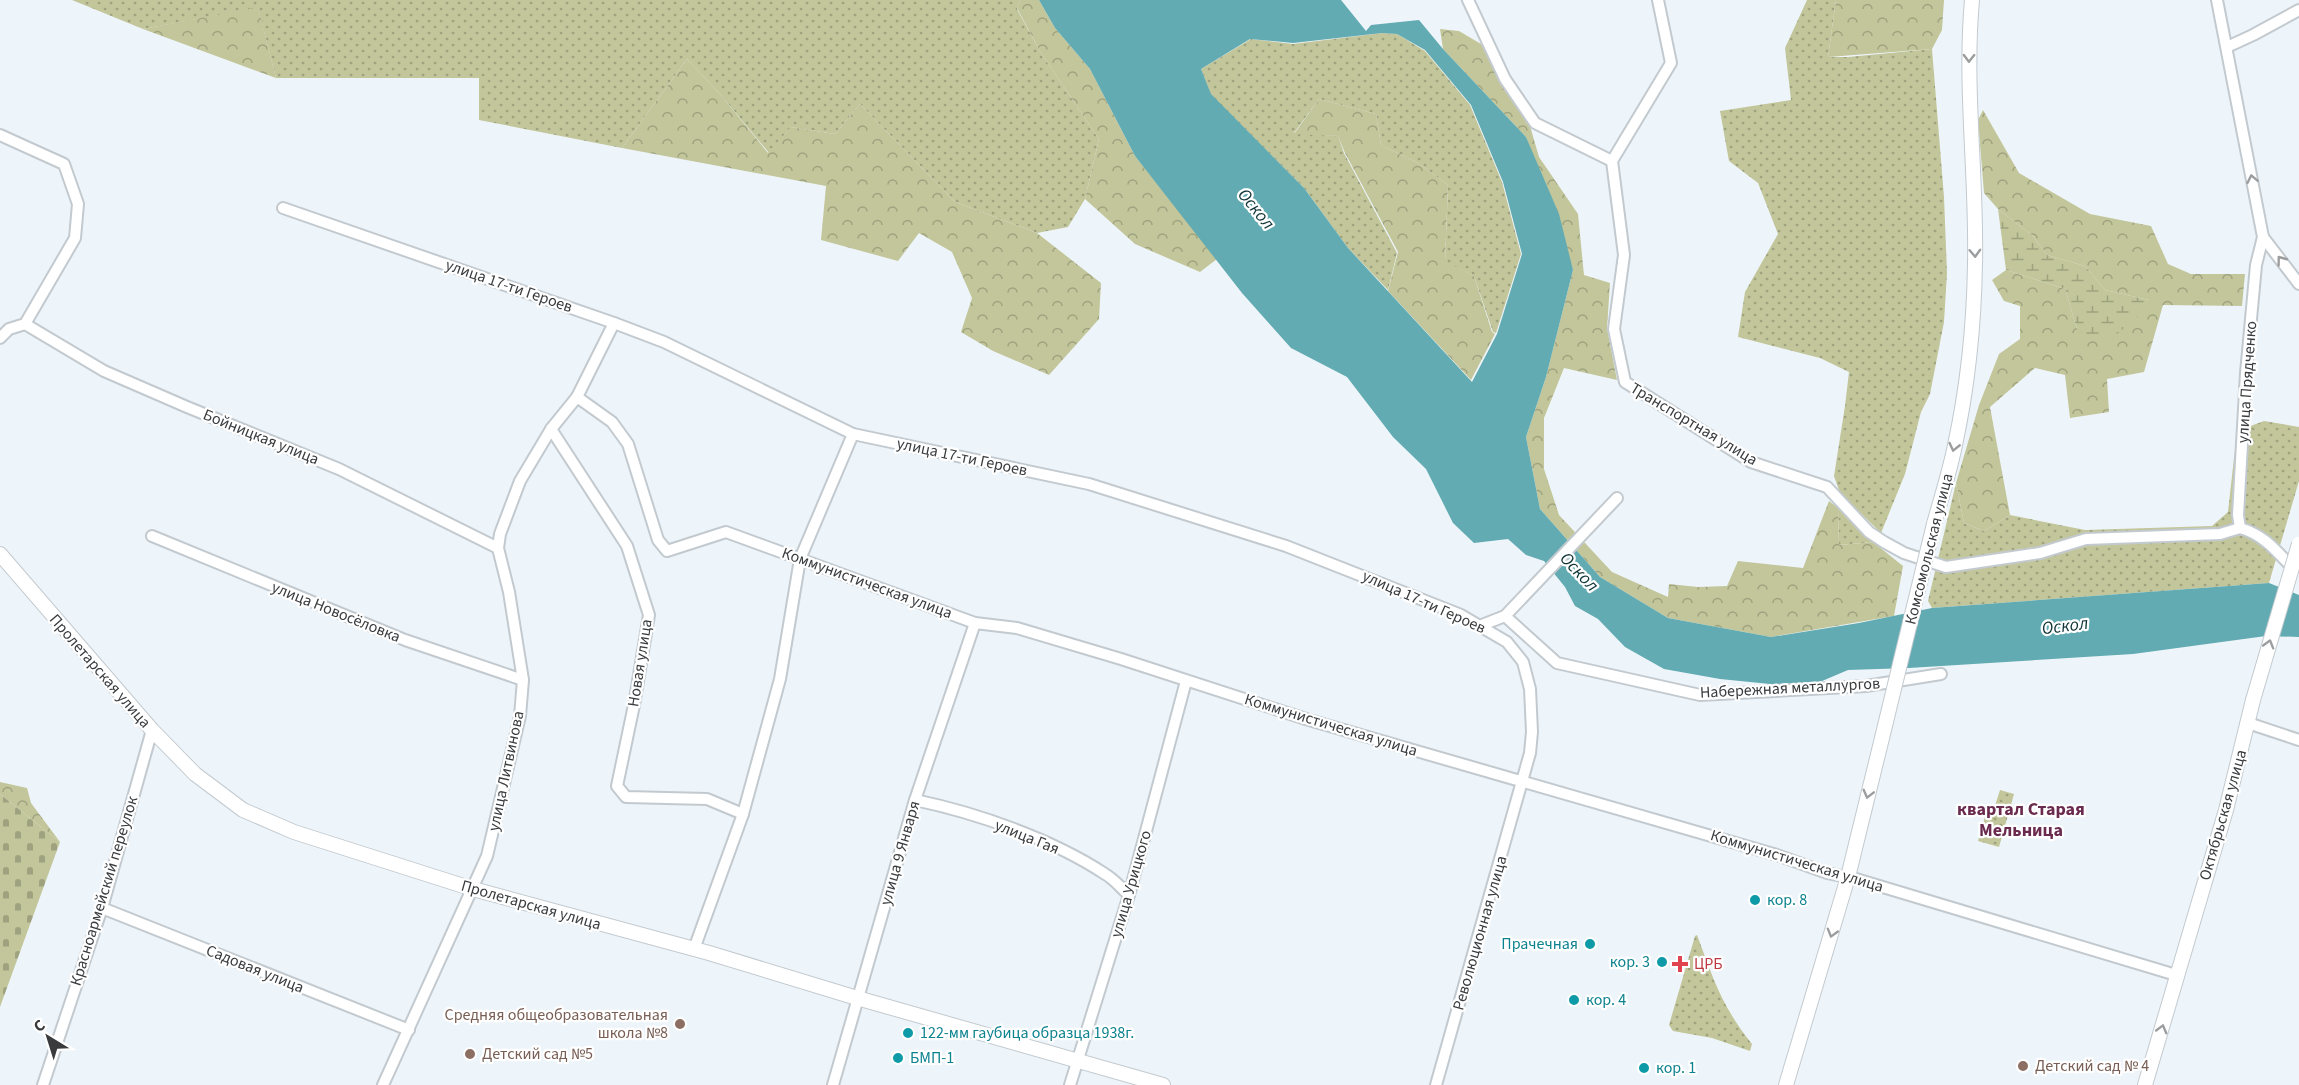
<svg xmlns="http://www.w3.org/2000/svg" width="2299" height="1085" viewBox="0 0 2299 1085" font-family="'Source Sans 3',sans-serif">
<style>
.green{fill:url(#green-dots)}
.forest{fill:url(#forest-crowns)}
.wetland{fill:url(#wetland-marsh)}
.cemetery{fill:url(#cemetery-stones)}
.water{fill:#62abb2;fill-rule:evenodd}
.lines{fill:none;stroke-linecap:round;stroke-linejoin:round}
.minor-casing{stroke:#c3cacf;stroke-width:14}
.major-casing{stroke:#c3cacf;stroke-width:16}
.minor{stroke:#fff;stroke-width:10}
.major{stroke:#fff;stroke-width:14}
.major-bridge-casing{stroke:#c3cacf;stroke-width:16;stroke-linecap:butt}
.major-bridge{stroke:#fff;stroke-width:14}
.oneway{stroke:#9c9d9e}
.culture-dot{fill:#0f9aa8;stroke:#fff;stroke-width:2}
.health-dot{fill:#e0444e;stroke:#fff;stroke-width:2}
.education-dot{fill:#8d6e63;stroke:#fff;stroke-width:2}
.labels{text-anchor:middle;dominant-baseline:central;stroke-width:4.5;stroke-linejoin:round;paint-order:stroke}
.street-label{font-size:16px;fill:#393b3d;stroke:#fff}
.culture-label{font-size:16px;fill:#0d838f;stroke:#fff;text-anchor:start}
.health-label{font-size:16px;fill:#be3a42;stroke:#fff;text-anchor:start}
.education-label{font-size:16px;fill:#785e54;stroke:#fff;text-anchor:start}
.water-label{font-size:18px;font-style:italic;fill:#103438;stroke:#fff}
.neighbourhood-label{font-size:18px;font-weight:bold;fill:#6a2b4e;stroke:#fff}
</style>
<defs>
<pattern id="green-dots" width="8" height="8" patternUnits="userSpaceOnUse" patternTransform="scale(1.5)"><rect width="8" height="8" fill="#c2c69a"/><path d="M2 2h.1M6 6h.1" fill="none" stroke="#9fa27f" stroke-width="1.8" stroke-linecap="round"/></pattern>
<pattern id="forest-crowns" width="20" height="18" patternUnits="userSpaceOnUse" patternTransform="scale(1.5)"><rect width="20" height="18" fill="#c2c69a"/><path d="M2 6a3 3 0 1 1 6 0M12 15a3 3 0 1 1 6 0" fill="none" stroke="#9fa27f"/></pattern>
<pattern id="wetland-marsh" width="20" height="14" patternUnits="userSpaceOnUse" patternTransform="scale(1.5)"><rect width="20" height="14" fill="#c2c69a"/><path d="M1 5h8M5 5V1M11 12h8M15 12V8" fill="none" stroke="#9fa27f"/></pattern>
<pattern id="cemetery-stones" width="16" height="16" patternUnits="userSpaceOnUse" patternTransform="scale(1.5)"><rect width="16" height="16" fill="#c2c69a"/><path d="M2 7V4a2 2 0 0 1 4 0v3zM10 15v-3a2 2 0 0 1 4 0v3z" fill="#9fa27f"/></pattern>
</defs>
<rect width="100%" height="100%" fill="#eef5fa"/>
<g class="green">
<polygon points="72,0 1020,0 1017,9 1041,53 1099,139 1085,199 1068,227 1037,233 955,202 860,104 835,134 791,127 769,153 720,94 687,59 622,148 479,120 479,78 276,78 258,8 143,29"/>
<polygon points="1807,0 1836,0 1828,57 1848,57 1932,49 1944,197 1947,273 1944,322 1930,394 1921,412 1905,474 1881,533 1840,493 1834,476 1845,406 1849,372 1820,358 1738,337 1745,292 1778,234 1758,183 1729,161 1720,111 1791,100 1785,48"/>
<polygon points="1382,33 1397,34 1425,51 1470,105 1502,182 1521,254 1496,333 1493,332 1474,276 1445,262 1448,185 1418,163 1381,145 1376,114 1319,99 1294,133 1338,136 1344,153 1397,253 1388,290 1348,248 1304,188 1211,95 1201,69 1251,39 1293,44"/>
<polygon points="2264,421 2299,427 2299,481 2269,583 1932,608 1928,601 1956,483 1964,523 1984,531 2010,515 2085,530 2212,526 2228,512 2237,431"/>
<polygon points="1838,508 1873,542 1839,545"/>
<polygon points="2000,790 2014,794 1999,847 1978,841 1987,810 1993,812"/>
<path d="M 1697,935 C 1713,978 1722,1007 1752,1044 L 1750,1051 L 1712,1038 L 1673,1031 L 1669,1025 L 1695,936 Z"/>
</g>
<g class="forest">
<polygon points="1020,0 1039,0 1055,28 1090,69 1135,156 1217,259 1200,272 1135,244 1085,199 1099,139 1041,53 1017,8"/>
<polygon points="1836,0 1944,0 1942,30 1932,49 1828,57"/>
<polygon points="258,7 276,78 143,29"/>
<polygon points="1440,29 1459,31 1481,44 1501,81 1530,126 1539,157 1578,214 1584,275 1610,283 1607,328 1617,380 1564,368 1544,418 1544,469 1559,515 1612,572 1668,597 1669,584 1698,587 1727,586 1738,561 1803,568 1829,501 1838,508 1839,545 1873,542 1903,566 1894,616 1771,637 1668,618 1600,577 1540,509 1526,437 1546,377 1573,270 1526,137 1443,49"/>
<polygon points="687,59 720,94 768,153 791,127 835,134 860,104 955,202 1037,233 1101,283 1099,319 1049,375 993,351 961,332 972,298 952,252 919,233 898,261 821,240 826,186 622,148"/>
<polygon points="1319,99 1376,114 1381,145 1418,163 1448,185 1445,261 1474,276 1492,332 1495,334 1471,380 1388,291 1398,252 1345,153 1338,136 1294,134"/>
<polygon points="1983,110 2019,173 2090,214 2151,226 2168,264 2191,274 2245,274 2242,306 2163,305 2144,372 2107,379 2109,412 2070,418 2065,375 2035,368 1990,407 2010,515 1984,531 1964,523 1956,483 1979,405 1999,354 2020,339 2020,306 2004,301 1992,280 2006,270 2065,289 2077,329 2149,300 2105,290 2085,266 2047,255 2033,236 1998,209 1984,193 1978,120"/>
<polygon points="0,782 27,788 31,803 60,842 0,794"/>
</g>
<polygon class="wetland" points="1998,209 2033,236 2047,255 2085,266 2105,290 2149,300 2143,312 2116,335 2092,341 2077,329 2065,289 2006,270"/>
<polygon class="cemetery" points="0,794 60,842 0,1007"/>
<path class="water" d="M 1039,0 L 1341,0 L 1366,31 L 1371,25 L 1419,20 L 1443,49 L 1526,137 L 1559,214 L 1573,270 L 1546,377 L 1526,437 L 1540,509 L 1600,577 L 1668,618 L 1771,637 L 1859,623 L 1932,608 L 2269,583 L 2299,595 L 2299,637 L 2266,636 L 2133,654 L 1909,668 L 1848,670 L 1815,684 L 1791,686 L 1720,679 L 1664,669 L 1625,647 L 1598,619 L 1575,606 L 1565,587 L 1544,561 L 1526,555 L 1508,539 L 1474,543 L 1453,523 L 1426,469 L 1393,437 L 1347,377 L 1291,348 L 1242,293 L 1135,156 L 1090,69 L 1055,28 ZM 1382,33 L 1397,34 L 1425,50 L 1471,105 L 1503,182 L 1522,254 L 1497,334 L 1472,382 L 1348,248 L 1304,188 L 1211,94 L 1201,69 L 1250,39 L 1293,43 Z"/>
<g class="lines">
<defs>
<g id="minor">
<polyline points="1468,0 1505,79 1535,123 1612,161"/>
<polyline points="1658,0 1671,63 1612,161 1624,255 1614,329 1625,382 1751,462 1827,487 1869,532 1884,542 1904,553 1946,567 2040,553 2086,539 2220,534 2240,528"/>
<polyline points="2217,0 2263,237 2256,265 2246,373 2238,515 2240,528"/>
<polyline points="2227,47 2253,35 2299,10"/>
<polyline points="0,135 64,164 78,204 75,238 25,324 9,329 0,338"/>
<polyline points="283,208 614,323 664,342 853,434 1089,484 1286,546 1461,615 1507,642 1523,662 1530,689 1532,732 1530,753 1436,1085"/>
<polyline points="2263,237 2299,284"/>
<polyline points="25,324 104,371 187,407 339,469 498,548"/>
<polyline points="577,397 612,422 628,444 658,540 667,551 726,532 975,623 1017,628 1121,659 1309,720 1777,855 1827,873 1856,879 2176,975"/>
<polyline points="551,429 627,546 649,615 634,705 617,786 626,797 707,799 743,814"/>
<path d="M 2240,528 C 2261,534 2273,547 2288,563 L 2298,564"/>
<polyline points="152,536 405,640 523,680"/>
<polyline points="1505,616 1617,498"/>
<polyline points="1482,625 1505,616 1557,663 1700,695 1866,686 1941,674"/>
<polyline points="2248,723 2299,740"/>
<path d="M 915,800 C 977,813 1052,839 1105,874 C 1114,879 1121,888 1129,895"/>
<polyline points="102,908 409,1030"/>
<polyline points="694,949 743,814 780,679 800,559 853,434"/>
<polyline points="43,1085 102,908 152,730"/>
<polyline points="383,1085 487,856 520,716 523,680 509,592 498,548 500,534 520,481 551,429 577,397 614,323"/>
<polyline points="833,1085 915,800 975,623"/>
<polyline points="1070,1085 1129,895 1186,681"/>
</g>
<g id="major">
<path d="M 1934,524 C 1941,498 1950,471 1955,445 C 1968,385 1974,325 1975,264 C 1977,176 1964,88 1972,0"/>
<polyline points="0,554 152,730 195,774 243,810 294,832 473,889 709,953 857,998 1163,1085"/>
<polyline points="1786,1085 1848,877 1882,738"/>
<polyline points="2145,1085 2226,810 2253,700"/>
</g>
</defs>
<use href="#minor" class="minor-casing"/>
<use href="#major" class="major-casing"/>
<use href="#minor" class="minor"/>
<use href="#major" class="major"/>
<defs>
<g id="major-bridge">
<polyline points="2253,700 2299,544"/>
<polyline points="1882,738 1934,524"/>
</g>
</defs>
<use href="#major-bridge" class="major-bridge-casing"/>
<use href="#major-bridge" class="major-bridge"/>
</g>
<defs><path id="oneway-chevron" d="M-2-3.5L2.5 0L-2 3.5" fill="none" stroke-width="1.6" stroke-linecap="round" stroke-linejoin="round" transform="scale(1.5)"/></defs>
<g class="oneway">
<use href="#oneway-chevron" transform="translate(1969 58) rotate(91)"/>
<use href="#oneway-chevron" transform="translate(2252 179) rotate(-101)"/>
<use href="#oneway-chevron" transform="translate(1975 253) rotate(88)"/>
<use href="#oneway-chevron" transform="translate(2281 260) rotate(-127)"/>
<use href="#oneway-chevron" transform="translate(1954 447) rotate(103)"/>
<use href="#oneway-chevron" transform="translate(2269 644) rotate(-74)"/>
<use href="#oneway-chevron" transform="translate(1868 794) rotate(104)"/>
<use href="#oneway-chevron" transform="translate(1832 933) rotate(106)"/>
<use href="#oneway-chevron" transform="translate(2162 1029) rotate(-75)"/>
</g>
<g class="culture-dot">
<circle cx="1755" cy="900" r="6"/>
<circle cx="1590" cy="944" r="6"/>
<circle cx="1662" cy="962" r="6"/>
<circle cx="1574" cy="1000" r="6"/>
<circle cx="908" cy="1033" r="6"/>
<circle cx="898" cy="1058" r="6"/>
<circle cx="1644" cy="1068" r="6"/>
</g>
<path class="health-dot" d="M1677 955h6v6h6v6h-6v6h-6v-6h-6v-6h6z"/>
<g class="education-dot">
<circle cx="680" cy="1024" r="6"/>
<circle cx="470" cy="1054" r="6"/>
<circle cx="2023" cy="1066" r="6"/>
</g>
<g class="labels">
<g class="street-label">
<text transform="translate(509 286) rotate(19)">улица 17-ти Героев</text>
<text transform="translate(2247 382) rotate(-86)">улица Прядченко</text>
<text transform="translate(1694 424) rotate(31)">Транспортная улица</text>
<text transform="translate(261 437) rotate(22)">Бойницкая улица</text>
<text transform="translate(962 457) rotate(12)">улица 17-ти Героев</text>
<text transform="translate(1929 549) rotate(-76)">Комсомольская улица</text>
<text transform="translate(867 583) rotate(20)">Коммунистическая улица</text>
<text transform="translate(1424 602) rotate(24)">улица 17-ти Героев</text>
<text transform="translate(336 612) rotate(22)">улица Новосёловка</text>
<text transform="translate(640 663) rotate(-81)">Новая улица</text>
<text transform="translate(100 671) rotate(49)">Пролетарская улица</text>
<text transform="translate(1790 688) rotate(-3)">Набережная металлургов</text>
<text transform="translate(1331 725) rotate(17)">Коммунистическая улица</text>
<text transform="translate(506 771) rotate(-78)">улица Литвинова</text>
<text transform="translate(2223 815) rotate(-74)">Октябрьская улица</text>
<text transform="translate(1027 837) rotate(22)">улица Гая</text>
<text transform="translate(900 853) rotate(-74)">улица 9 Января</text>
<text transform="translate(1797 861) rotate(17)">Коммунистическая улица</text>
<text transform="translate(1131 884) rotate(-74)">улица Урицкого</text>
<text transform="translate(104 891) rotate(-73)">Красноармейский переулок</text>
<text transform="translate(531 905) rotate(16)">Пролетарская улица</text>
<text transform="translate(1480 933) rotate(-74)">Революционная улица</text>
<text transform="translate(255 969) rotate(22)">Садовая улица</text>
</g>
<g class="culture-label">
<text x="1767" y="900">кор. 8</text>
<text x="1578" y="944" text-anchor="end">Прачечная</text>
<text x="1650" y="962" text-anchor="end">кор. 3</text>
<text x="1586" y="1000">кор. 4</text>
<text x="920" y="1033">122-мм гаубица образца 1938г.</text>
<text x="910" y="1058">БМП-1</text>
<text x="1656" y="1068">кор. 1</text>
</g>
<g class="health-label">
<text x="1694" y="964">ЦРБ</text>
</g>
<g class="education-label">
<text x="668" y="1015" text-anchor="end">Средняя общеобразовательная<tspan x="668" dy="18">школа №8</tspan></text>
<text x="482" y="1054">Детский сад №5</text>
<text x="2035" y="1066">Детский сад № 4</text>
</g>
<g class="water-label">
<text transform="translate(1256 209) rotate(51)">Оскол</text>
<text transform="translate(1579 572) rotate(46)">Оскол</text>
<text transform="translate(2065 626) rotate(-7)">Оскол</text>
</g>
<g class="neighbourhood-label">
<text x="2021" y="809">квартал Старая<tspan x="2021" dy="21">Мельница</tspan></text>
</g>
</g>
<g transform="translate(48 1037) rotate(322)" stroke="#ffffff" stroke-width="4.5" paint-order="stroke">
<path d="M0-4.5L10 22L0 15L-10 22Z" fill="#393b3d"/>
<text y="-9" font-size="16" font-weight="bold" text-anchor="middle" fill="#393b3d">С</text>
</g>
</svg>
